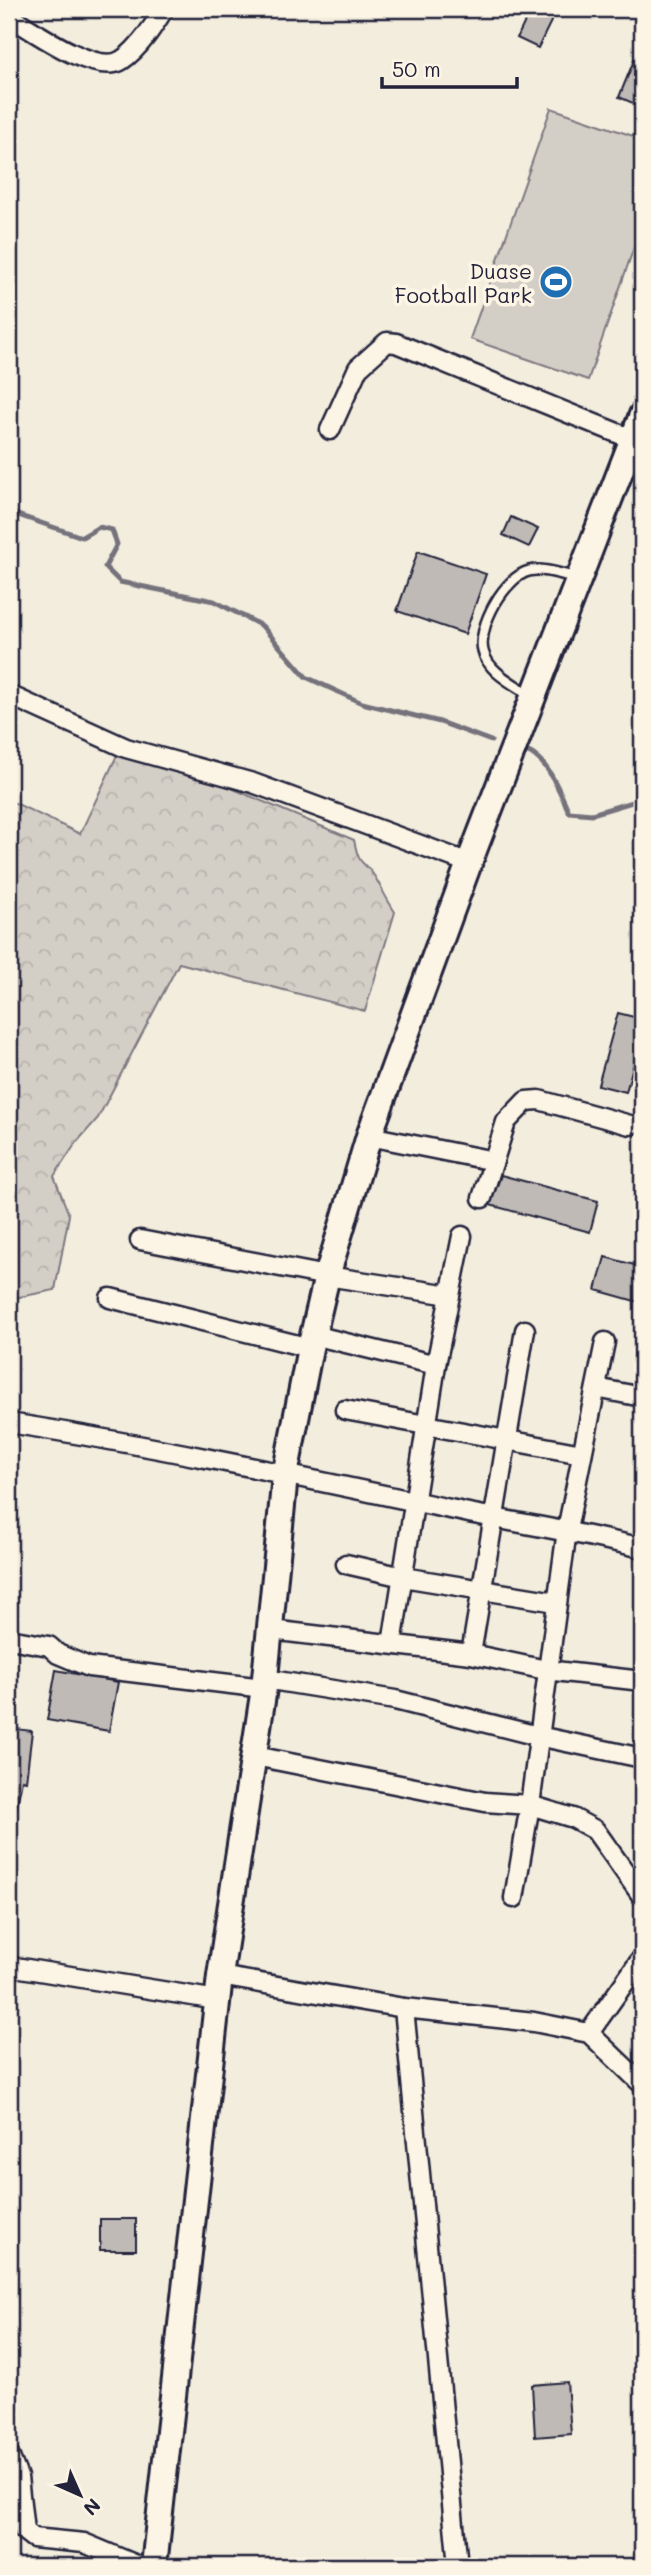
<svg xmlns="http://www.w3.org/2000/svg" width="651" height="2575" viewBox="0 0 651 2575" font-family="Mali,sans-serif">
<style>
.forest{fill:url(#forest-crowns);stroke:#7b7880;stroke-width:2}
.pitch{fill:#d4cfc6;stroke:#7b7880;stroke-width:2}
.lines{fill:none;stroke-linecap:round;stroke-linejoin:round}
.stream{stroke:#75727b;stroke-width:5}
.building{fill:#bfbab6;stroke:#22223b;stroke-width:2}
.lane-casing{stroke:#22223b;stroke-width:14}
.street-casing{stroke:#22223b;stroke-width:23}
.secondary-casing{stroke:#22223b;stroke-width:30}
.lane{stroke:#fcf5e5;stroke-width:9}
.street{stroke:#fcf5e5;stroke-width:18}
.secondary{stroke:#fcf5e5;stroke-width:24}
.labels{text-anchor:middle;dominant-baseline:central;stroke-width:7;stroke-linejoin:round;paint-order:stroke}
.poi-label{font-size:21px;fill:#22223b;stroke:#fcf5e5;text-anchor:end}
</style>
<defs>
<pattern id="forest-crowns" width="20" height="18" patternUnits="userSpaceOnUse" patternTransform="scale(1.75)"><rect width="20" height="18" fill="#d4cfc6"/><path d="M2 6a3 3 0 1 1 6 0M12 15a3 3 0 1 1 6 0" fill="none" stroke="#b6b1ab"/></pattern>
</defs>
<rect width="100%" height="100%" fill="#f3edde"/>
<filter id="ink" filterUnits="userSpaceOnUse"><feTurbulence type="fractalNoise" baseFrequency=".0143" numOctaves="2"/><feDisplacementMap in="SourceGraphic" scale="14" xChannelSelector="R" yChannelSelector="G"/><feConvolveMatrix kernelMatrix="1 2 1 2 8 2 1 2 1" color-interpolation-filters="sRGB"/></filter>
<g filter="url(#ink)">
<path class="forest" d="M 119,751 L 198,774 L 354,840 C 360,870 363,858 375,877 C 382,889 387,900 395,912 L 365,1011 L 179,963 L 98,1118 L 76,1143 L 54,1176 L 69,1215 L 55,1290 L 14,1298 L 9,1284 L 9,800 L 80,834 Z"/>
<polygon class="pitch" points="551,108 642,139 642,224 588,380 470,339"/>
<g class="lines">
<g class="stream">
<polyline points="9,512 82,537 99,527 112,530 117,544 105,567 120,582 214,601 262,626 306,677 362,703 440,722 491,741"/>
<path d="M 522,750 C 547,755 559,791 569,812 L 592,814 L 642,799"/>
</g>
</g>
<g class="building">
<polygon points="531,9 557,9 538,48 517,38"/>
<polygon points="642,41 642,107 619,97"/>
<polygon points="511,517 538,529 529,547 503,535"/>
<polygon points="418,551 486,574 465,634 397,611"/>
<polygon points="618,1013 642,1019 642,1033 626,1092 598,1085"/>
<polygon points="501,1175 598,1201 590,1232 490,1205"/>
<polygon points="605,1257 642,1267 642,1303 596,1290"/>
<polygon points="56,1670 118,1682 109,1731 47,1720"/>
<polygon points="9,1728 32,1731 26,1781 22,1780 16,1811 9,1810"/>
<rect x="100" y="2219" width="36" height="31"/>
<polygon points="567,2382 571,2434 535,2437 532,2385"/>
</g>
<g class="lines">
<defs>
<path id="lane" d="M 530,695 C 514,684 488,672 483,651 C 477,626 505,577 529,571 C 542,567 564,575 577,578"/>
<g id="street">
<path d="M 9,16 C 32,30 97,77 122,60 C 139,49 154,25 164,9"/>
<polyline points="330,430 358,368 387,342 396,343 622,435 635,435"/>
<polyline points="9,695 126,748 253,783 469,863"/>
<polyline points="369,1136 494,1161"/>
<polyline points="482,1198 506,1122 526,1101 539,1100 630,1125"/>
<polyline points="140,1240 327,1276 450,1295"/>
<polyline points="110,1298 310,1348"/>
<polyline points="313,1335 436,1365"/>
<polyline points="596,1388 642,1397"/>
<polyline points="345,1410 582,1454"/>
<path d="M 9,1423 C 157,1446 304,1478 450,1509 C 514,1523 579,1532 642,1548"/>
<polyline points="346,1564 403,1577 556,1602"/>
<polyline points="271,1630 471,1654 546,1670 642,1681"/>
<polyline points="9,1639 49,1646 58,1654 89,1667 264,1688"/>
<polyline points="392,1644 436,1365 462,1236"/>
<polyline points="471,1654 525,1330"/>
<polyline points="265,1679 395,1700 538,1736 642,1758"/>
<polyline points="255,1756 485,1802 530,1805 567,1530 605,1342"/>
<polyline points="514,1898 530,1805 573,1818 595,1830 642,1896"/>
<polyline points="9,1966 217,2000"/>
<polyline points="220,1976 404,2008 534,2022 589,2033 642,2084"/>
<polyline points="404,2008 458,2566"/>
<polyline points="589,2033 642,1958"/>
<polyline points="9,2455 18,2477 24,2531 33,2538 84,2543 139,2566"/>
</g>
<polyline id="secondary" points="154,2566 220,1976 264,1688 285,1475 310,1348 327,1276 369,1136 469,863 642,415"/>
</defs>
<use href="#lane" class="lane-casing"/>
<use href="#street" class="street-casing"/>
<use href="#secondary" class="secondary-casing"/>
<use href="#lane" class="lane"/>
<use href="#street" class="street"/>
<use href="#secondary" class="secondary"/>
</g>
</g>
<defs>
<symbol id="stadium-disc" viewBox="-11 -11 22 22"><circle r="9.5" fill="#1f6fb2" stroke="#fcf5e5"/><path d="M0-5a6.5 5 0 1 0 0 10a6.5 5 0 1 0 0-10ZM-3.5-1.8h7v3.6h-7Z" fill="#fff"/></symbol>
</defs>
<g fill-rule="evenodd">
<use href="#stadium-disc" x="537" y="263" width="38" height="38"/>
</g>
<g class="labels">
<g class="poi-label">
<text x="532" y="270">Duase<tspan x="532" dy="24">Football Park</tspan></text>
</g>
</g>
<rect width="651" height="2575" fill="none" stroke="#fcf5e5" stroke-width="35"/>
<rect x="18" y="18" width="616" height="2540" fill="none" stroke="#22223b" stroke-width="2.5" filter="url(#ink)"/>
<g transform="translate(80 2495) rotate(135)" stroke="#fcf5e5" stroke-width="5" paint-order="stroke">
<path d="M0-5L12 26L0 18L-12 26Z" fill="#22223b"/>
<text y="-10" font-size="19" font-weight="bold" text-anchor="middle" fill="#22223b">N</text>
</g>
<path d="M382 77v10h135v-10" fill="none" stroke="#22223b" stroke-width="3.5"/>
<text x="392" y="77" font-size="21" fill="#22223b" stroke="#fcf5e5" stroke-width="5" paint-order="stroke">50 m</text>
</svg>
